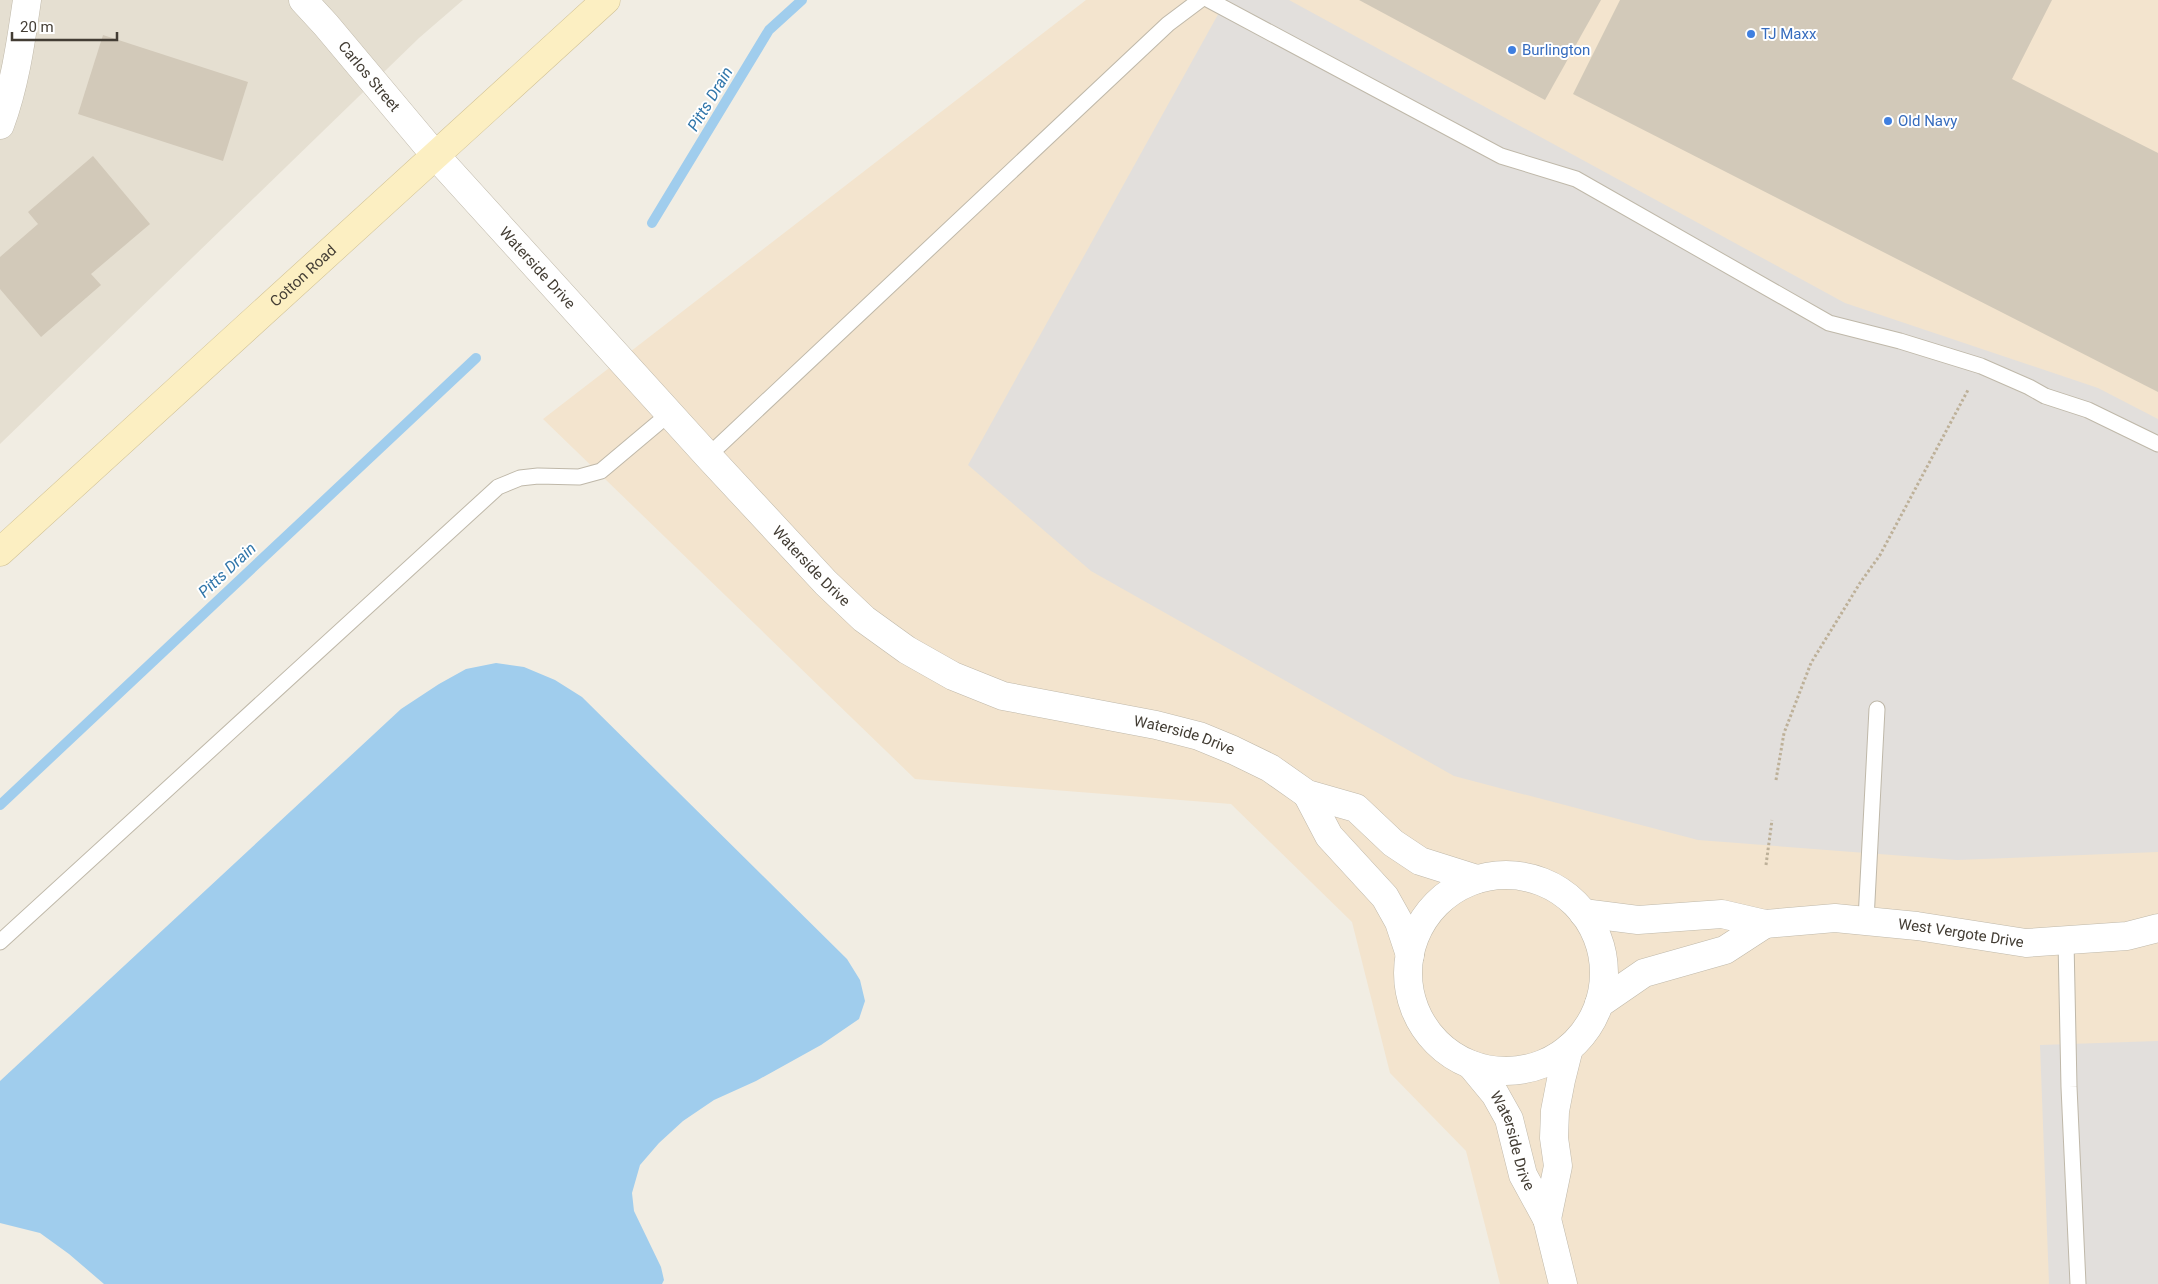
<svg xmlns="http://www.w3.org/2000/svg" width="2158" height="1284" viewBox="0 0 2158 1284" font-family="Roboto,sans-serif">
<style>
.residential{fill:#e5dfd1}
.commercial{fill:#f3e4ce}
.parking{fill:#e2dfdc}
.water{fill:#a0cded}
.lines{fill:none;stroke-linecap:round;stroke-linejoin:round}
.stream{stroke:#a0cded;stroke-width:10}
.building{fill:#d2c9b9}
.lane-casing{stroke:#bfb8a9;stroke-width:17}
.street-casing{stroke:#bfb8a9;stroke-width:29}
.secondary-casing{stroke:#d0c194;stroke-width:29}
.path{stroke:#bdb098;stroke-width:3;stroke-dasharray:2.5 2.5;stroke-linecap:butt}
.lane{stroke:#fff;stroke-width:15}
.street{stroke:#fff;stroke-width:28}
.secondary{stroke:#fcefc2;stroke-width:28}
.shop-dot{fill:#3f7fe0;stroke:#fff;stroke-width:2}
.labels{text-anchor:middle;dominant-baseline:central;stroke-width:4;stroke-linejoin:round;paint-order:stroke}
.shop-label{font-size:15px;fill:#366cbe;stroke:#fff;text-anchor:start}
.street-label{font-size:15px;fill:#433d34;stroke:#fff}
.water-label{font-size:16px;font-style:italic;fill:#3176aa;stroke:#fff}
</style>
<rect width="100%" height="100%" fill="#f1ede3"/>
<polygon class="residential" points="0,0 463,0 419,38 0,444"/>
<polygon class="commercial" points="1086,0 2158,0 2158,1284 1500,1284 1466,1151 1390,1073 1352,922 1231,804 915,779 543,419"/>
<g class="parking">
<polygon points="1226,0 1289,0 1845,303 2098,388 2158,419 2158,852 1957,860 1698,840 1454,776 1091,571 968,465"/>
<polygon points="2158,1041 2158,1284 2049,1284 2040,1045"/>
</g>
<polygon class="water" points="496,663 524,667 555,680 582,697 847,959 860,980 865,1001 859,1019 821,1045 756,1081 714,1100 683,1121 659,1143 640,1165 632,1193 634,1211 661,1267 664,1280 662,1284 104,1284 69,1254 40,1233 0,1223 0,1081 401,709 439,684 466,669"/>
<g class="lines">
<g class="stream">
<polyline points="652,223 769,30 802,0"/>
<polyline points="0,805 476,358"/>
</g>
</g>
<g class="building">
<polygon points="1359,0 1601,0 1545,100"/>
<polygon points="1620,0 2052,0 2012,79 2158,153 2158,392 1573,94"/>
<polygon points="103,35 248,82 223,161 78,114"/>
<polygon points="93,156 150,224 91,274 101,285 41,337 0,289 0,257 38,224 28,212"/>
</g>
<g class="lines">
<defs>
<g id="lane">
<polyline points="1209,0 1501,156 1576,179 1829,323 1900,341 1981,366 2029,387 2045,396 2088,410 2158,444"/>
<polyline points="708,456 1168,24 1200,0"/>
<polyline points="1866,920 1877,709"/>
<polyline points="2066,941 2069,1087 2078,1284"/>
<polyline points="0,942 498,487 520,478 538,476 579,477 601,471 670,413"/>
</g>
<g id="street">
<path id="s1" d="M 303,0 L 326,25 L 435,155 L 708,456 L 826,583 L 864,619 L 907,650 L 953,676 L 1003,696 L 1156,725 L 1199,736 L 1233,750 L 1270,768 L 1307,794 L 1356,808 L 1393,843 L 1420,861 L 1477,879"/>
<path d="M 0,125 C 15,85 21,41 27,0"/>
<polyline points="1307,794 1329,836 1385,897 1399,922 1410,955"/>
<circle cx="1506" cy="973" r="98"/>
<path id="s2" d="M 1583,913 L 1638,920 L 1722,914 L 1765,924 L 1835,918 L 1917,926 L 2026,943 L 2127,936 L 2158,928"/>
<polyline points="1599,1004 1644,973 1725,950 1765,924"/>
<path id="s3" d="M 1471,1065 L 1495,1094 L 1509,1119 L 1523,1175 L 1547,1219 L 1563,1284"/>
<polyline points="1547,1219 1558,1166 1554,1138 1555,1111 1561,1080 1569,1048"/>
</g>
<g id="secondary">
<path id="s4" d="M 0,552 L 606,0"/>
</g>
</defs>
<use href="#lane" class="lane-casing"/>
<use href="#street" class="street-casing"/>
<use href="#secondary" class="secondary-casing"/>
<g class="path">
<polyline points="1776,780 1784,733 1811,663 1860,583 1880,555 1968,390"/>
<polyline points="1766,865 1772,820"/>
</g>
<use href="#lane" class="lane"/>
<use href="#street" class="street"/>
<use href="#secondary" class="secondary"/>
</g>
<g class="shop-dot">
<circle cx="1751" cy="34" r="5"/>
<circle cx="1512" cy="50" r="5"/>
<circle cx="1888" cy="121" r="5"/>
</g>
<g class="labels">
<g class="shop-label">
<text x="1761" y="34">TJ Maxx</text>
<text x="1522" y="50">Burlington</text>
<text x="1898" y="121">Old Navy</text>
</g>
<g class="street-label">
<text stroke="none"><textPath href="#s1" startOffset="101">Carlos Street</textPath></text>
<text stroke="none"><textPath href="#s1" startOffset="356">Waterside Drive</textPath></text>
<text stroke="none"><textPath href="#s4" startOffset="410">Cotton Road</textPath></text>
<text stroke="none"><textPath href="#s1" startOffset="761">Waterside Drive</textPath></text>
<text stroke="none"><textPath href="#s1" startOffset="1181">Waterside Drive</textPath></text>
<text stroke="none"><textPath href="#s2" startOffset="381">West Vergote Drive</textPath></text>
<text stroke="none"><textPath href="#s3" startOffset="88">Waterside Drive</textPath></text>
</g>
<g class="water-label">
<text transform="translate(710 99) rotate(-59)">Pitts Drain</text>
<text transform="translate(227 570) rotate(-43)">Pitts Drain</text>
</g>
</g>
<path d="M12 32v8h105v-8" fill="none" stroke="#433d34" stroke-width="2.5"/>
<text x="20" y="32" font-size="15" fill="#433d34" stroke="#ffffff" stroke-width="4" paint-order="stroke">20 m</text>
</svg>
